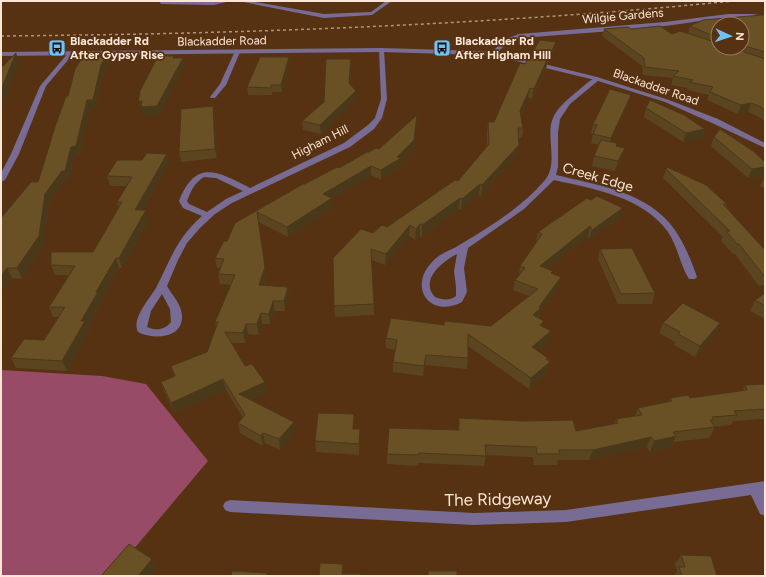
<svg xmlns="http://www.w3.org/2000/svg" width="766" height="577" viewBox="0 0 766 577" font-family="Figtree,sans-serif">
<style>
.green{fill:#984b66}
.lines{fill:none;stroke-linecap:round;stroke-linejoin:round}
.minor{fill:#786b94;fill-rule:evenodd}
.tertiary{fill:#786b94;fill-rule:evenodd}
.rail{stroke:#b1947c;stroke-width:1.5;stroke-dasharray:3 3;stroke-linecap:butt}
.wall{fill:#5a4520;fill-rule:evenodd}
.shaded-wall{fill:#4a381a}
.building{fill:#695025;stroke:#4a381a}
.labels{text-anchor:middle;stroke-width:3.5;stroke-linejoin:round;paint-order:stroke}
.far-street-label{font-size:12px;fill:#fde6d5;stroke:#563212}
.far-poi-label{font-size:12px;font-weight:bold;fill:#fde6d5;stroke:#563212;text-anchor:start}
.street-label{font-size:14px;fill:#fde6d5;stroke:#563212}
.near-street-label{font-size:17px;fill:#fde6d5;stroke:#563212}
</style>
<rect width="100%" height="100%" fill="#563212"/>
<!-- green -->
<path class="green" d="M1 370 102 376 146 384 208 461 111 576H1Z"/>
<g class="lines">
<!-- minor -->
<path class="minor" d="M159 1H230L214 5 161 4Z
M238 1H249L324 14 371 12 386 1H392L372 15 324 18Z
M728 14H753L765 16V20C731 14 699 22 665 26 617 31 568 34 520 38L509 41 492 58 487 57 505 39 519 34 665 22Z
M379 49 384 50 387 99 382 118 374 129 350 147 232 203 215 214 200 228 187 243 178 260 167 286C172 295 182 305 182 316 183 339 153 340 138 332 131 319 150 298 156 288 171 259 176 239 202 216L183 208 179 201C196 159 217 171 250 188L344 143 368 125 375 118 381 99ZM204 177 216 178 243 191 226 199 207 212 189 204 187 201C191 191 194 183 204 177ZM162 294 170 309 171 322C165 330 156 331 147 327L151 311Z
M235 51 240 52 226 85 215 98H211L210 97 220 84Z
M69 52 74 53 46 86 19 154 5 180 1 182V173L11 154 40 86Z
M597 77 600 79 599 80 570 104 560 119 558 133V167L556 175C597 185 649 192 675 230 685 245 691 260 697 277L695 279H689C680 265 678 247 668 232 642 196 593 189 554 180L524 209 468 248 464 268 467 292 462 302C430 319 407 287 433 261 440 253 452 250 461 244 491 226 522 207 545 180 559 163 545 136 553 118 557 108 567 100 575 93 582 88 589 80 597 77ZM457 254 454 271 456 287V296C450 301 442 300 435 297 419 280 443 261 457 254Z
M765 481V493H764L765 496V516L760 514 751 495 566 522 474 525 230 512 225 510 223 506 225 502 230 500 474 513 566 510Z"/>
<!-- tertiary -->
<path class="tertiary" d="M381 48 482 51 504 54 597 77 669 100 718 119 765 143V148L712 123 665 102 595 80 504 58 482 55 381 52 1 56V52Z"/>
<!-- rail -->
<path class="rail" d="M1 36C246 34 489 25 733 1"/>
</g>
<!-- wall -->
<path class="wall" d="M765 15V121L757 116 748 112 738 114 707 100 709 95 687 90 688 88 671 85 673 78 643 75 642 66 602 36 604 29H631L672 34 688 33 690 26ZM718 24H742V48H718Z
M555 50 548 63H547L546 70 532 98H528L521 116 523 128 522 138H519V145L517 155 481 196 479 195 461 210 459 209 422 237 420 236 415 240 409 236 385 265 372 260 374 315 335 317 334 306 373 233 387 227 458 181 487 146V132L488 122H494L525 64 532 57 533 51Z
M106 57 108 65 103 73 95 108 90 109 79 155 74 156 69 180 65 181 49 203 43 246 22 279 12 278 1 293V218L38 182 68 96Z
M289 64 282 92H272V95H248L247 87Z
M351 67 350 84 356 91 357 100 321 134 303 130 302 121 324 102Z
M628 103 611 142 617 146 625 148 622 157 615 171 592 166 594 156 599 145 591 143 593 133H591L593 124Z
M213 106 214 115 217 158 181 162 179 152Z
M646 108 705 129 702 138 683 142 644 117Z
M417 124 414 149 400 163V167L381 180 371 175 332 199 333 208 288 237 258 222 267 277 264 286 288 287 289 297 285 311H275L270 324H262L259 335 248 334 245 343H231L245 366 265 382 267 393 251 400 295 432 280 450 265 443 263 446 240 433 238 423 243 418 226 390 175 413 164 392 161 382 174 376 171 366 207 352 216 328 215 322 231 285 220 284 218 274 220 268H217L215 258 227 241 235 223 305 184 339 168 369 152 379 149Z
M714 137 765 176 748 178 711 146Z
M167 154 169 163 143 210 149 220 122 268H119L101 300 102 302 88 327 89 331 67 371 16 368 11 358 44 340 58 317H53L49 307 69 275H55L51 265 93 252 119 209 117 202 126 186H110L107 176 142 160Z
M666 169 727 204 726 207 765 250V285L759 286 735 254H733L721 241 723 237 663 178Z
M765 176V189L760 186Z
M620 218 589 239 588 236 547 269 552 274 561 277 558 287 540 313 539 318 549 342 538 351 550 362 547 373 529 389 468 346V358L467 369 425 365 423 376 393 372V362L395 350 386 348V338L444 325 491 326 529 296 513 290 515 280 519 276 520 266 536 242 538 232Z
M600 249 655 293 652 304H618L598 259Z
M765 293V319L750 311 755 300Z
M663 323H720L716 333 695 357 674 345 675 342 659 333Z
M765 384V419L733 421 731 425 714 427H715L709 438 674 442 671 447 650 452 647 447 589 460H558L557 465H534L533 457 486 455 484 466 418 463V466L387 464V454L458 430 459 418 576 431 614 424 616 419 635 416 638 408 668 402 670 398H690L742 391 745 385Z
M354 414V429L360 440 359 455 316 452 315 441Z
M681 555 717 576H674L677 571 675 564Z"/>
<!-- shaded-wall -->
<path class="shaded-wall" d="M556 42 555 50 548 63 550 55Z
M16 53 19 61 7 94 1 106V90Z
M106 57 108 65 103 73 95 108 90 109 79 155 74 156 69 180 65 181 49 203 43 246 22 279 17 268 45 194 71 147 87 100 101 65Z
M289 57V64L282 92 281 85Z
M183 58 185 66 159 115 143 116 142 110H140L138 102Z
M351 59V67L350 92 349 83Z
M547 60 546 70 532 98 534 89Z
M530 88 528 98 519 121 520 111Z
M356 91 357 100 321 134 320 125Z
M631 95 628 103 609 147 611 138Z
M751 103 748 112 738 114 741 105Z
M213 106 214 115 217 158 215 149Z
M417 115V124L414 149 400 163V167L381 180V170L397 157Z
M705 129 702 138 683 142 686 133Z
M519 145 517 155 481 196 482 185Z
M625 148 622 157 615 171 618 161Z
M167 154 169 163 138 220 135 210Z
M371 166V175L332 199 333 208 288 237 287 227 323 194Z
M765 167V176L748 178 752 169Z
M480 184 479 195 461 210 462 199Z
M460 198 459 209 422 237V225Z
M623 208 620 218 589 239 592 230Z
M146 210 149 220 122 268 119 258Z
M420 224V236L415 240 416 229Z
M410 225 409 236 385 265 386 254Z
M590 226 588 236 538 276 540 266Z
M116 258 119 268 101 300 102 302 88 327 89 331 67 371 62 361 96 292Z
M265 267 267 277 260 295 259 285Z
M7 268 12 278 1 293V276Z
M561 277 558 287 540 313 538 318 533 315Z
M288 287 289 297 285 311 284 301Z
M273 301 275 311 270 324 269 314Z
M261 313 262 324 259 335 257 324Z
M544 321 541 331 540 325Z
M720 323 716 333 695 357 700 346Z
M246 324 248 334 245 343 243 333Z
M551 331 549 342 530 358 532 347Z
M426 355 425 365 423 376 424 366Z
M548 358 546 366 550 362 547 373 529 389 531 378 546 359Z
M223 379 226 390 175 413 171 403Z
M265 382 267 393 242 404 239 394Z
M354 414V425L353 439V429Z
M294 422 295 432 280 450 279 439Z
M360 429V440L359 455V444Z
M263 433 265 443 263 446 261 436Z
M676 436 671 447 650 452 654 441Z
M651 437 647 447 589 460 593 450Z
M152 559 157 568 151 576H140L139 575Z
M343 564 344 574H342Z"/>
<!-- building -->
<path class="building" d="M762 15H765V52L742 45V24H718V38L690 26 703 20Z
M660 26 672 34 680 31 718 43V48H733L765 59V110L761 107 751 103 741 105 710 92 713 87 689 82 693 80 673 76 679 71 645 67 644 58 604 29 628 27 631 29Z
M540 40 556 42 550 55 533 51Z
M16 53 3 85 1 90V68Z
M158 56H174L173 58H183L157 106 141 107 142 101 138 102 140 91Z
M530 56 547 60 534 89 530 88 520 111 523 128H518L519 145 482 185 480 184 462 199 460 198 422 225 420 224 416 229 410 225 386 254 371 249 374 304 334 306 333 258 361 229 373 233 382 225 387 227 455 180 458 181 489 144 488 122H494L520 63 525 64Z
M83 57H106L101 65 93 100H87L76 146 71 147 65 171H62L45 194 39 236 17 268H7L1 276V218L31 182H38L55 127 66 96H68L75 69Z
M260 57H289L281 85H271V88L247 87Z
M326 59H351L349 83 356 91 320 125 302 121 324 102Z
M610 89 631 95 611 138 593 134 597 125 593 124Z
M650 100 684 115 705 129 686 133 646 108Z
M213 106 215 149 179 152 181 109Z
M417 115 414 140 397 157 401 158 381 170 371 166 323 194 332 198 287 227 257 212 265 267 259 285 288 287 284 301H273L269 314 261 313 257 324H246L243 333 225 332 245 366 252 364 265 382 239 394 294 422 279 439 263 433 261 436 238 423 245 415 223 379 171 403 161 382 175 376 171 366 207 352 218 322H215L235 275 218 274 224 259 215 258 224 241H227L235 223 303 184H305L337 167 339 168 367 152H369L376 148 379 149Z
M720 129 753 151 765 162V167L752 169 714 137Z
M601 140 617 143 616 146 625 148 618 161 594 156Z
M147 153 167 154 135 210H146L119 258H116L96 292H98L81 321H85L62 361 11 358 24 339 44 340 65 307H49L75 266 51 265V252H93L122 202H117L132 177 107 176 117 160H142Z
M667 167 706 185 727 204H723L765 250V275L764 276 739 244H737L726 231H730L666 169Z
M597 196 623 208 592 230 590 226 540 266 553 271 551 273 561 277 539 307 541 308 533 315 544 321 540 325 551 331 532 347 548 358 546 359 550 362 531 378 468 334V358L426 355 424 366 393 362 397 340 386 338 391 318 444 325 445 321 491 326 538 289 515 280 525 268 520 266 542 234 538 232 587 198 591 200Z
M632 248 655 293 621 294 600 249Z
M765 293V306L755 300Z
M683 303 720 323 700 346 678 334 680 332 663 323Z
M765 384V409L734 411 737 415 712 417 714 419 710 420 715 427 673 432 676 436 654 441 651 437 593 450H559L560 454H537L536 447 485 445 486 456 419 453V455L387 454 389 428 459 430V418L523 421 573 420 576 431 618 423 616 419 642 415 638 408 672 401 670 398 688 395 690 398 747 390 745 385Z
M318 413 354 414 353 429H360L359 444 315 441Z
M129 544 152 559 139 575 141 576H101Z
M681 555 711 556 717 576H682L679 567H685Z
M320 563 343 564 342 574H361V576H319Z
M232 571 267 573V576H231Z
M428 571H457V576H428Z"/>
<!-- icons -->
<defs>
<g id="bus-square" transform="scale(0.9)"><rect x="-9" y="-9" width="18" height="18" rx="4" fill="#72c1f5" stroke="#563212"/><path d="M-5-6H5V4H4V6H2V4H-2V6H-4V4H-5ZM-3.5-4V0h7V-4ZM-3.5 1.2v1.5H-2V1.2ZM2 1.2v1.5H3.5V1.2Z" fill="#111"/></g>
</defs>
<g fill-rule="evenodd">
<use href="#bus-square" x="57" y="48"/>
<use href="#bus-square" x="442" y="48"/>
</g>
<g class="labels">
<!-- far-street labels -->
<g class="far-street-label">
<text transform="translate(623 16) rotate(-5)" y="4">Wilgie Gardens</text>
<text transform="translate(222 41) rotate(-1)" y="4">Blackadder Road</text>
<text transform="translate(656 87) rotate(19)" y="4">Blackadder Road</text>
<text transform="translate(320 142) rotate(-27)" y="4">Higham Hill</text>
</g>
<!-- far-poi labels -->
<g class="far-poi-label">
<text x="70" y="45">Blackadder Rd<tspan x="70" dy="14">After Gypsy Rise</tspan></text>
<text x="455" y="45">Blackadder Rd<tspan x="455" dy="14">After Higham Hill</tspan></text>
</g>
<!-- street labels -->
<g class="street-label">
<text transform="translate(598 177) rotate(16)" y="5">Creek Edge</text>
</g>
<!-- near-street labels -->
<g class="near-street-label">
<text transform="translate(498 499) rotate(-1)" y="6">The Ridgeway</text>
</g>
</g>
<!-- border -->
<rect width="766" height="577" fill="none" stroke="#fde6d5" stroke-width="4"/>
<!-- north arrow -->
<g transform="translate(730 36) rotate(93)"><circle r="19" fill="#563212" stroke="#997a60"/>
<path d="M0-3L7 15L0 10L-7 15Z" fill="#72c1f5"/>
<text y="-6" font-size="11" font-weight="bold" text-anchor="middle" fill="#fde6d5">N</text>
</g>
</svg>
